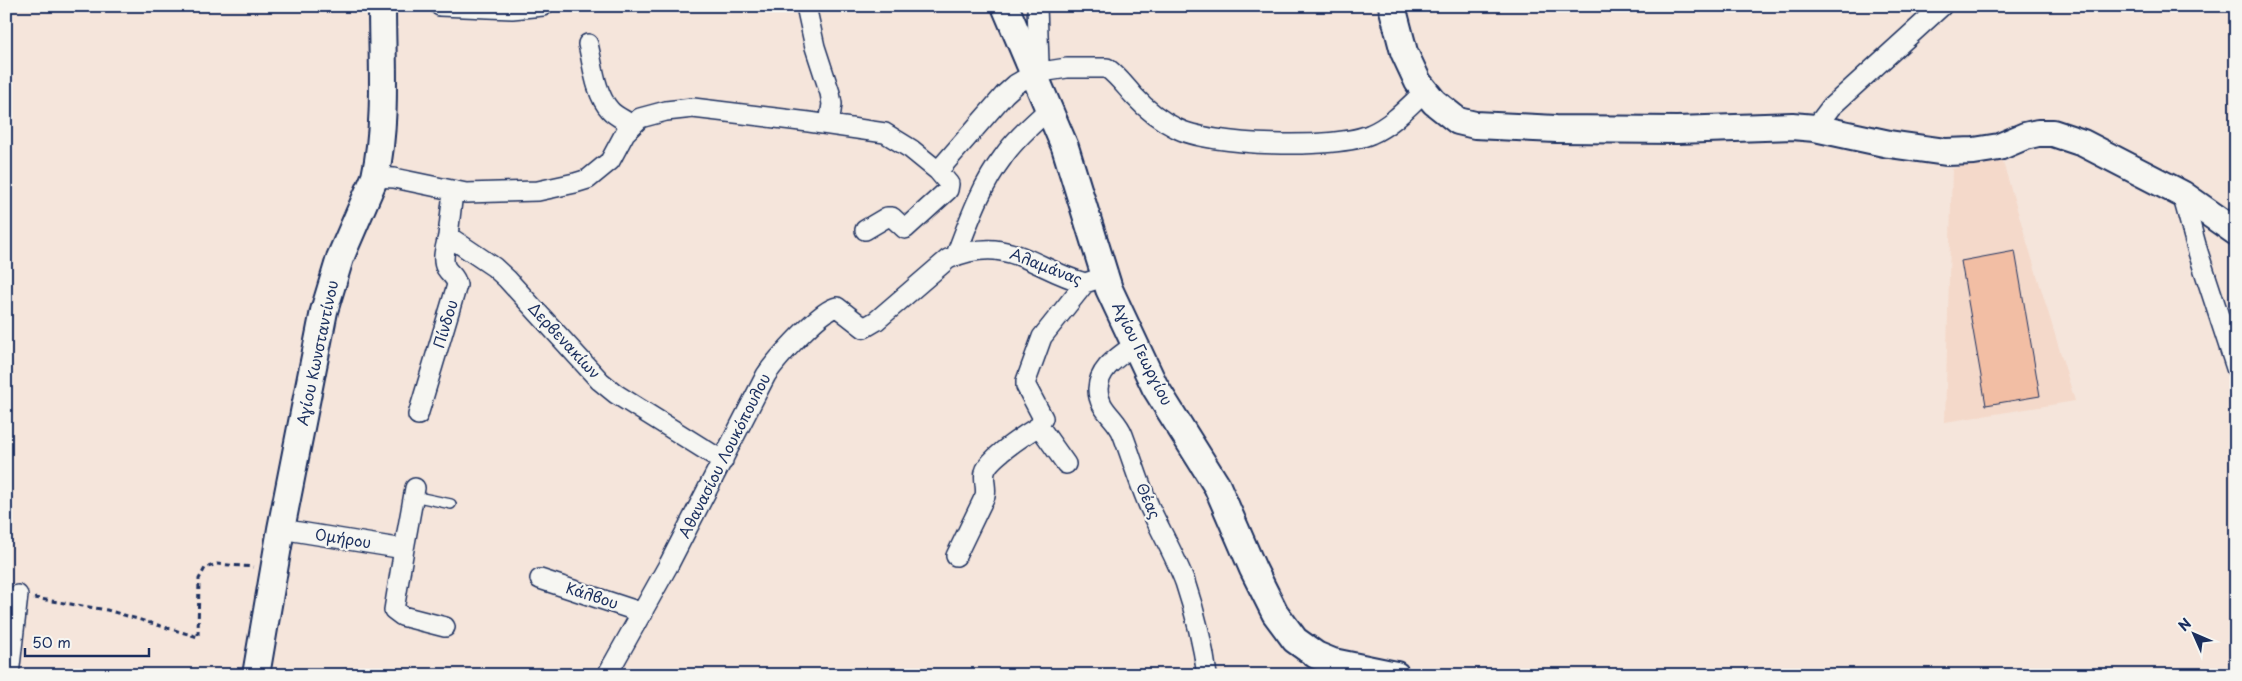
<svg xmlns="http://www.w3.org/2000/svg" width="2242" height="681" viewBox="0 0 2242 681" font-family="'Playpen Sans',sans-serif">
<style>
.built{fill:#f4d9ca}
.building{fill:#f2bea4;stroke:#1b2f5e}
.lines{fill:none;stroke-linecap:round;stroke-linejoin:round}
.lane-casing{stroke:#1b2f5e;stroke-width:12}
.street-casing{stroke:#1b2f5e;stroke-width:22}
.secondary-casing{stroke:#1b2f5e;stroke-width:30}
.path{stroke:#1b2f5e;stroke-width:3;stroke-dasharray:5 4;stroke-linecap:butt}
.lane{stroke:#f6f6f2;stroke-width:9}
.street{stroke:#f6f6f2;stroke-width:19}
.secondary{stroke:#f6f6f2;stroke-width:26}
.labels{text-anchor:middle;stroke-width:4.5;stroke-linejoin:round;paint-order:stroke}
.street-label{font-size:15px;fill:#1b2f5e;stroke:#f6f6f2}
</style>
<rect width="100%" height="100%" fill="#f5e5db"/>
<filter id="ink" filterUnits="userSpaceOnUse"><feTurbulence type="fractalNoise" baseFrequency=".02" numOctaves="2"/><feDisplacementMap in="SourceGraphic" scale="10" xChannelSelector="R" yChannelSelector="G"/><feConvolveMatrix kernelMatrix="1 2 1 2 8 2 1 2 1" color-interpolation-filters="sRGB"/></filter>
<g filter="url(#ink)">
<!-- built -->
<path class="built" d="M2001 156 2075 401 1945 422 1952 169Z
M269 668 348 675H268Z"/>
<!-- building -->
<path class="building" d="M2015 251 2040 396 1986 405 1961 261Z"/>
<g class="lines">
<!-- lane casing -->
<g class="lane-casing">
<path id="lane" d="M413 496 451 504"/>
</g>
<!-- street casing -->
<g class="street-casing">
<path id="street" d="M440 6 512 9 543 6
M806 6 815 47 830 93 832 104 829 125
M588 44C593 64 595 94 610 110 615 116 625 120 632 125
M1035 73 1039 63 1037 6
M1815 128 1831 107 1942 6
M375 177 394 178 466 193 538 191 575 183 588 179 610 161 625 133 640 118 666 111 693 108 809 122 885 133 911 149 938 171
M453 192 448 236 494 267 507 279 600 381 616 394 723 461
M2182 194 2198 252 2236 368
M865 230 887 217H892L905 229 948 190 949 184 938 171 1005 94 1016 84 1035 73 1067 68H1107C1118 76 1125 86 1134 96 1146 109 1160 120 1176 128 1209 146 1337 150 1371 134 1392 125 1408 107 1424 92
M956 255C969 221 981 186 1003 157 1015 139 1033 124 1049 109
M1135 344C1119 357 1099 367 1098 389 1098 410 1117 418 1123 435 1132 459 1139 483 1149 506 1161 532 1175 556 1185 582 1195 612 1203 644 1207 675
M418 415 457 285C455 275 451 276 446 268 441 259 446 246 448 236
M1066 464 1039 426 1043 418 1026 386V381L1042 337 1085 283
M281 529 404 549 394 610 402 616 445 627
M404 549 415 488
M956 556 985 496C987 488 983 480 985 472 988 458 1026 434 1039 426
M540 579 643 613
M9 675 18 595
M607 675 669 564 766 375C776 360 821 309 837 307L864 328 876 321 948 259C1009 233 1033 269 1085 283L1104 277"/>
</g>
<!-- secondary casing -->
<g class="secondary-casing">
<path id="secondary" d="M1005 6 1065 147 1109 289 1155 387 1217 486 1253 569 1275 613 1295 640 1316 655 1333 662 1396 675
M1392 6 1404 52 1418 82 1434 102 1458 121 1475 125 1556 129 1677 130 1792 126 1815 128 1889 144 1946 152 1974 151 1999 147 2025 136 2038 133H2053L2083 143 2182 194 2236 232
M256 675 281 529 324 311 340 258 375 177C387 122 382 62 382 6"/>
</g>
<!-- path -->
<path class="path" d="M34 598 107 610 198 637 199 579 205 568 217 564 254 567"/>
<!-- lane -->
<use href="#lane" class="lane"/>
<!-- street -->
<use href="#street" class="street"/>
<!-- secondary -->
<use href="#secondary" class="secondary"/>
</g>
</g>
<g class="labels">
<!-- street labels -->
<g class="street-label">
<text transform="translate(1046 267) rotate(21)" y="5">Αλαμάνας</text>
<text transform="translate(446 324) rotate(-73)" y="5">Πίνδου</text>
<text transform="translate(564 341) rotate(47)" y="5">Δερβενακίων</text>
<text transform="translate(318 353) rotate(-78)" y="5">Αγίου Κωνσταντίνου</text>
<text transform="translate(1142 354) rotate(63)" y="5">Αγίου Γεωργίου</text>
<text transform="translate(725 456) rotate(-63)" y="5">Αθανασίου Λουκόπουλου</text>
<text transform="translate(1148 501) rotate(66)" y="5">Θέας</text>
<text transform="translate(343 539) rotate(9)" y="5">Ομήρου</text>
<text transform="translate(592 596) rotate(18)" y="5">Κάλβου</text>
</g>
</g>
<!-- margin -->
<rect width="2242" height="681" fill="none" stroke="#f6f6f2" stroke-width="25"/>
<rect x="12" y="12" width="2217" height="656" fill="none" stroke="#1b2f5e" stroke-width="2" filter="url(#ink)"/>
<!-- north arrow -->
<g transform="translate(2194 634) rotate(315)" stroke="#f6f6f2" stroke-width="4" paint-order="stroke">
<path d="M0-4L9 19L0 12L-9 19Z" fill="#1b2f5e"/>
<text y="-8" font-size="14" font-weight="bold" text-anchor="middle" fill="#1b2f5e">N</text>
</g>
<!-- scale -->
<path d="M25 648v8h124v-8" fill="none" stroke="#1b2f5e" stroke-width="2.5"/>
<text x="32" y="648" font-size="15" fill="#1b2f5e" stroke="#f6f6f2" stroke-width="4" paint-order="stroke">50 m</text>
</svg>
